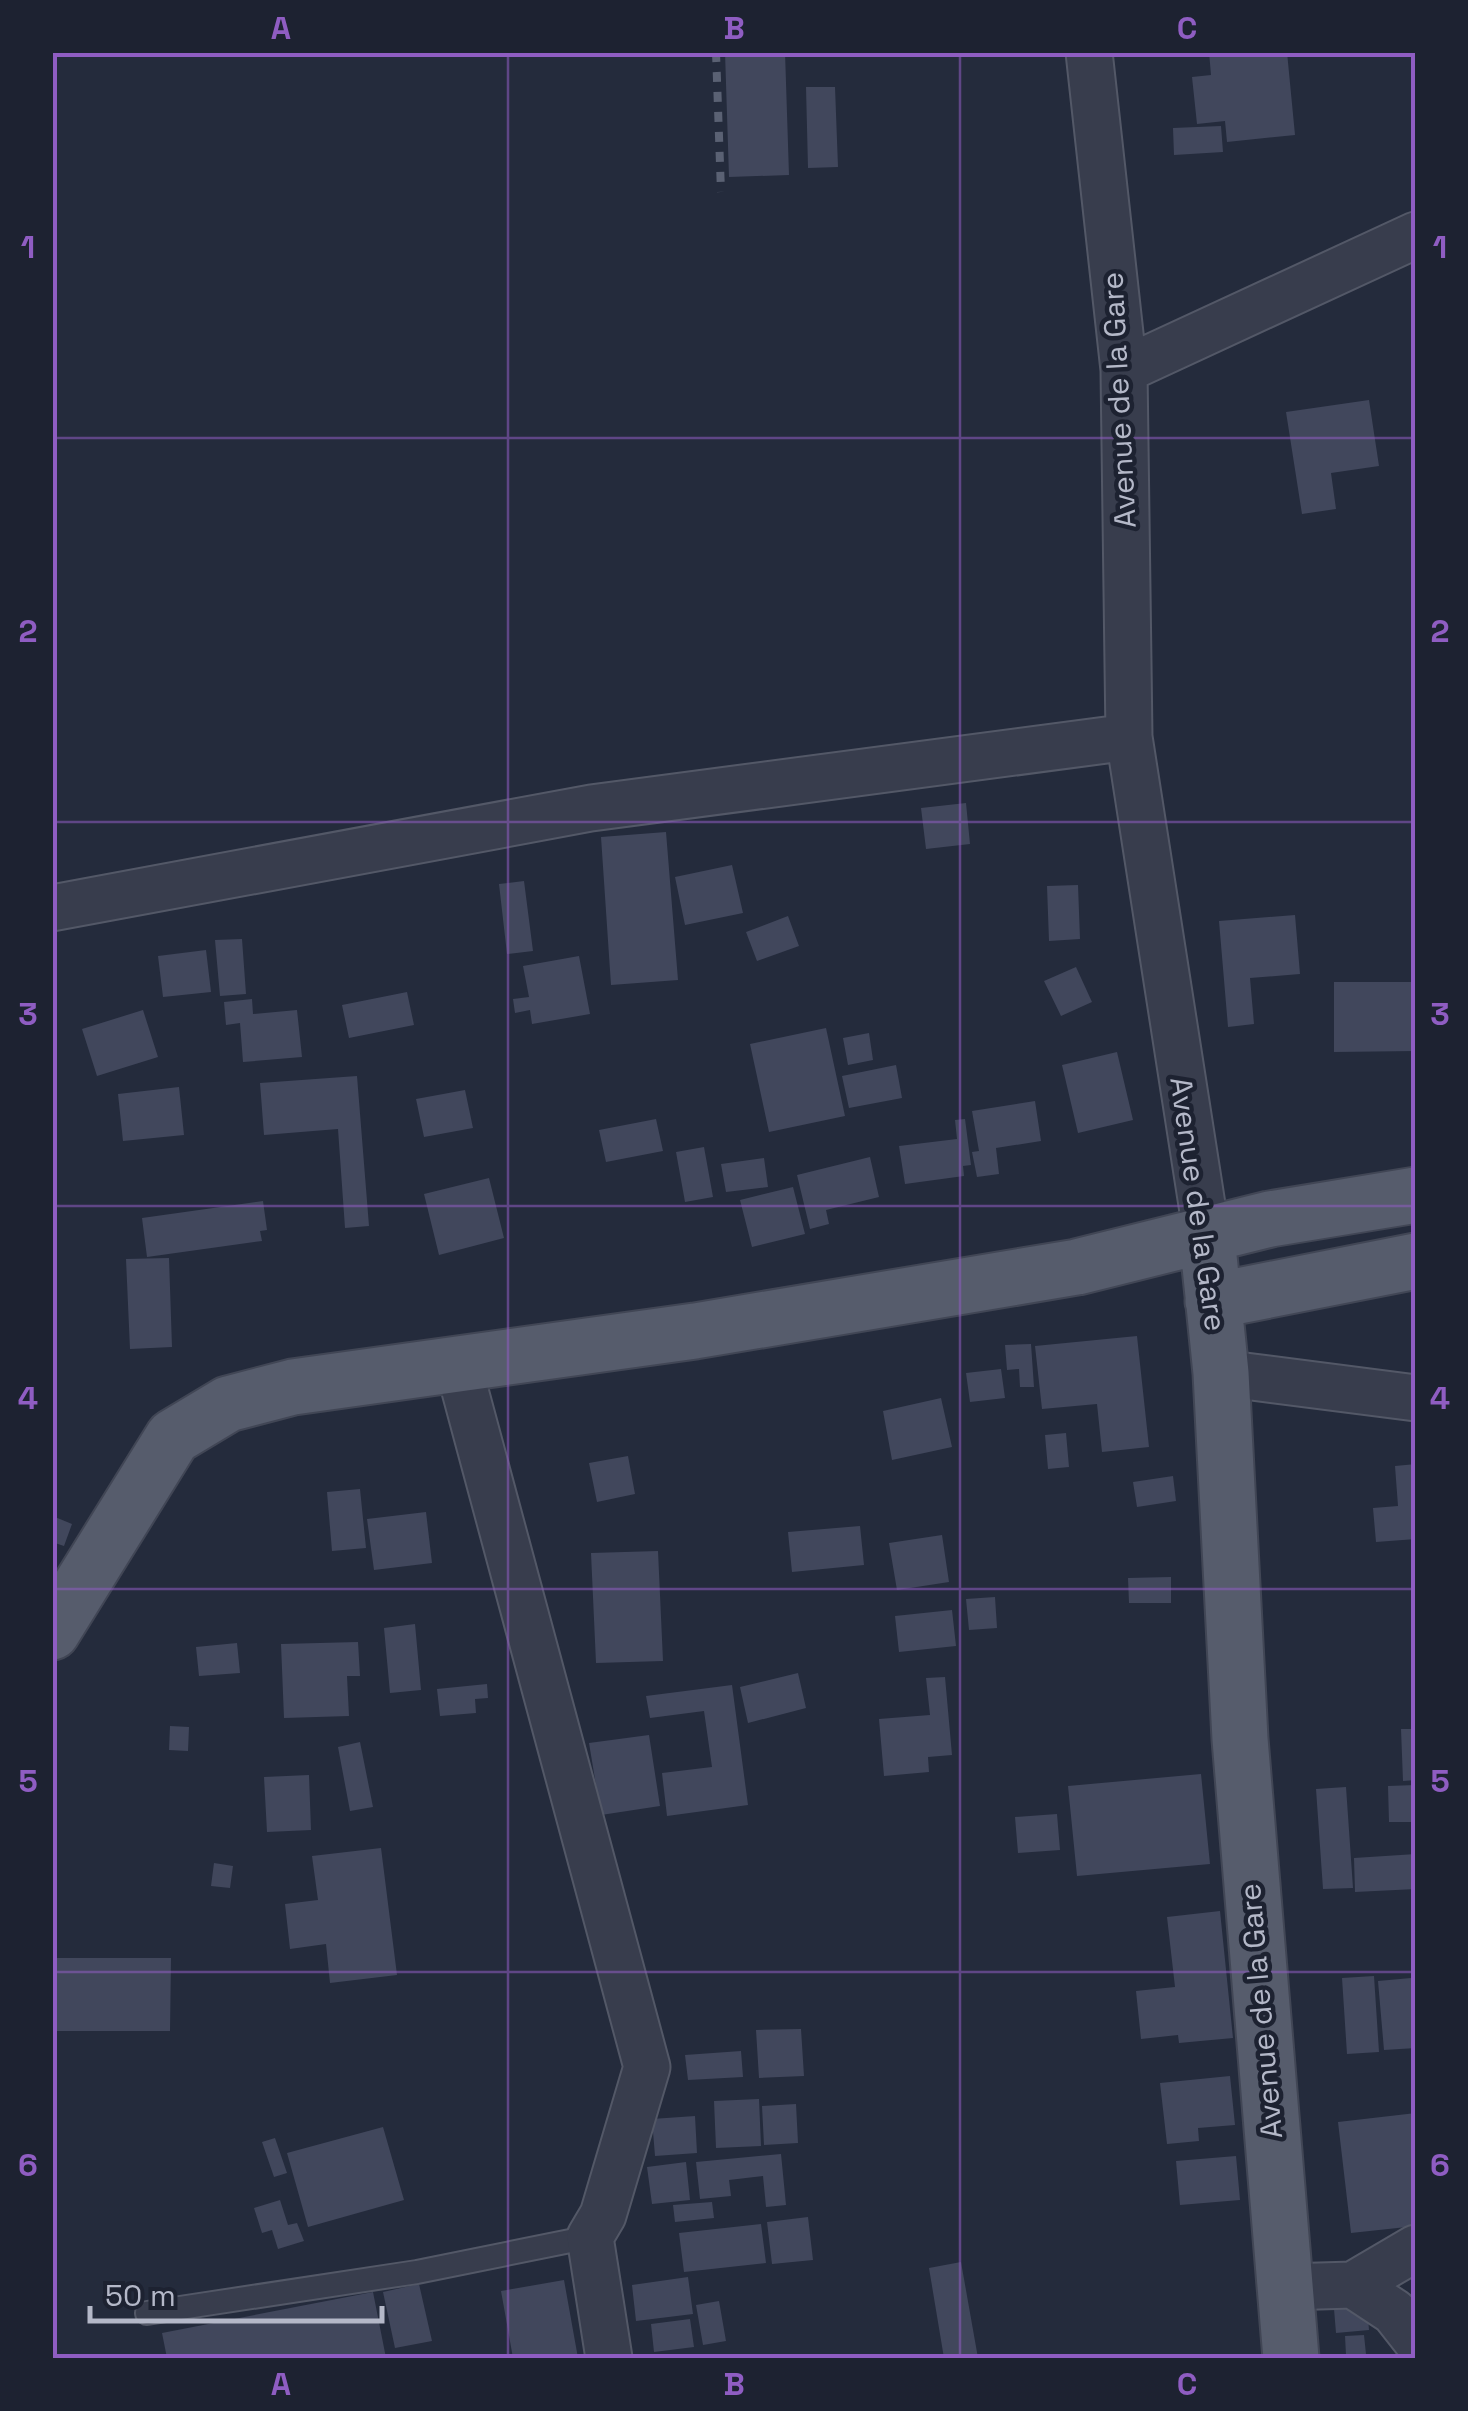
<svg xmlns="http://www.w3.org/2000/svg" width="1468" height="2411" viewBox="0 0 1468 2411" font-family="'Space Grotesk',sans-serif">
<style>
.building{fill:#41475c}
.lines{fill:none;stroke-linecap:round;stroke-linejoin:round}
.lane-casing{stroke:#535867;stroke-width:26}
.street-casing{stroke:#535867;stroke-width:49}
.primary-casing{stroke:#414655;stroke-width:59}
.lane{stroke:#383d4d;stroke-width:22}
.street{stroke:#383d4d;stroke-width:45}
.primary{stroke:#565c6c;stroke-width:55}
.rail{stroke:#5a6173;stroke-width:8;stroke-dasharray:10 10;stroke-linecap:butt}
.grid{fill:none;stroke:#8f5dc2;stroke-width:2.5;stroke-opacity:0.55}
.labels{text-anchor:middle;stroke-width:9;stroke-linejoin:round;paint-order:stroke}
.street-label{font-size:30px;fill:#b4b8c8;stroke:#1d2231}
.neatline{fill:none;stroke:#8f5dc2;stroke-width:4}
.grid-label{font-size:32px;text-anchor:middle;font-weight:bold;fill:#8f5dc2}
</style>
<rect width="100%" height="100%" fill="#242b3c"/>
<!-- building -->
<path class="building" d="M725 52H785L789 175 729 177Z
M1209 52H1287L1295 135 1227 142 1225 121 1197 124 1192 77 1211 75Z
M806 87H835L838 167 808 168Z
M1221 126 1223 152 1174 155 1173 128Z
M1369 400 1379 466 1331 473 1336 509 1302 514 1286 412Z
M966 803 970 844 926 849 921 808Z
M666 832 678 980 611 985 601 837Z
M732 865 743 913 685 925 675 877Z
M524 881 533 951 507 954 499 884Z
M1078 885 1080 939 1049 941 1047 886Z
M1295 915 1300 974 1250 978 1254 1024 1228 1027 1219 921Z
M788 916 799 946 757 961 746 932Z
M242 939 246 994 220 996 215 940Z
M206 950 211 992 163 997 158 956Z
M579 956 590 1014 532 1024 530 1010 515 1013 513 999 529 997 523 966Z
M1076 967 1092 1002 1061 1016 1044 981Z
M1334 982H1416V1051L1334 1052Z
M407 992 414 1025 349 1038 342 1005Z
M252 999 253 1014 297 1010 302 1057 243 1062 240 1023 226 1025 224 1002Z
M143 1010 158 1057 97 1076 82 1029Z
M826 1028 845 1116 769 1132 750 1044Z
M869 1033 873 1060 848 1065 843 1038Z
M1117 1052 1133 1120 1078 1133 1062 1065Z
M896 1065 902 1098 849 1108 842 1076Z
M357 1076 369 1226 345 1228 338 1129 264 1135 260 1083Z
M179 1087 184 1135 123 1141 118 1094Z
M465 1090 473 1128 424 1137 416 1099Z
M1035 1101 1041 1141 996 1148 999 1174 977 1177 972 1152 979 1151 972 1111Z
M656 1119 663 1151 606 1162 599 1130Z
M965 1119 971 1165 963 1166 964 1176 905 1184 899 1146 957 1139 955 1120Z
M704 1147 713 1197 685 1202 676 1152Z
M870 1157 879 1197 826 1210 829 1224 810 1229 797 1175Z
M764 1158 768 1187 726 1192 721 1164Z
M489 1178 504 1238 439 1255 424 1194Z
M793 1187 805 1234 752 1247 740 1200Z
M263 1201 267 1230 260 1231 262 1241 147 1257 142 1218Z
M169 1258 172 1347 130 1349 126 1259Z
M1137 1336 1149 1447 1102 1452 1097 1404 1042 1409 1035 1346Z
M1031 1344 1034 1387H1020L1019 1369 1007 1370 1005 1345Z
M1001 1369 1005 1398 970 1402 966 1373Z
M941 1398 952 1447 892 1460 883 1411Z
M1066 1433 1069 1467 1048 1469 1045 1435Z
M628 1456 635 1494 597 1502 589 1463Z
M1416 1464V1539L1376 1542 1373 1508 1398 1506 1395 1466Z
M1173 1476 1176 1501 1137 1507 1133 1482Z
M360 1489 366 1548 332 1551 327 1492Z
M426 1512 432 1563 374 1570 367 1519Z
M55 1517 72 1524 64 1546 52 1542Z
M860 1526 864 1565 792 1572 788 1532Z
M942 1535 949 1582 897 1590 889 1543Z
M658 1551 663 1661 596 1663 591 1553Z
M1171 1577V1603H1129L1128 1578Z
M995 1597 997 1628 969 1630 966 1599Z
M952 1610 956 1646 899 1652 895 1616Z
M415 1624 421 1690 390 1693 384 1628Z
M358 1642 360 1676H347L349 1716 284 1718 281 1644Z
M237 1643 240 1673 199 1676 196 1647Z
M798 1673 806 1708 748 1723 740 1687Z
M945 1677 952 1755 928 1757 929 1772 884 1776 879 1719 930 1715 926 1678Z
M487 1684 488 1698 475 1699 476 1713 440 1716 437 1689Z
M732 1685 748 1805 667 1816 662 1773 712 1767 704 1711 650 1718 646 1696Z
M170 1726 189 1727 188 1751 169 1750Z
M1401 1729H1416V1780L1403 1781Z
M649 1735 660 1806 601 1815 589 1743Z
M360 1742 373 1807 350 1811 338 1747Z
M1201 1774 1210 1864 1077 1876 1068 1786Z
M309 1775 311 1830 267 1832 264 1777Z
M1416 1785V1822H1389L1388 1786Z
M1346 1787 1353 1888 1323 1889 1316 1789Z
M1057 1814 1060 1850 1018 1853 1015 1817Z
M381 1848 397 1975 330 1983 326 1944 290 1949 285 1904 318 1900 312 1856Z
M1416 1854V1889L1355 1892 1354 1858Z
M214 1863 233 1866 230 1888 211 1886Z
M1220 1911 1233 2038 1179 2043 1178 2035 1141 2039 1136 1991 1175 1987 1167 1917Z
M52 1958H171L170 2031H52Z
M1374 1976 1379 2052 1347 2054 1342 1978Z
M1411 1978 1416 2048 1384 2050 1378 1981Z
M801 2029 804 2076 759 2078 756 2030Z
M741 2051 743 2077 688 2080 685 2055Z
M1230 2076 1235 2125 1198 2128 1199 2141 1167 2144 1160 2083Z
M759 2099 761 2146 716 2148 714 2101Z
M796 2104 798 2143 764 2145 762 2106Z
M1416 2113V2226L1351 2233 1338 2122Z
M695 2116 697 2153 655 2156 652 2119Z
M383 2127 404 2200 308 2227 287 2153Z
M275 2138 287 2173 274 2177 262 2142Z
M781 2154 786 2205 766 2207 763 2176 729 2180 731 2196 700 2199 696 2162Z
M1236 2156 1240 2200 1180 2205 1176 2161Z
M686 2162 690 2200 652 2204 647 2167Z
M280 2200 288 2225 297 2223 304 2241 278 2249 272 2230 262 2233 254 2208Z
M712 2202 714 2218 675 2222 673 2205Z
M808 2217 813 2260 772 2264 767 2222Z
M761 2224 766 2263 684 2272 679 2233Z
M961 2262 978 2358H944L929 2268Z
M688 2277 693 2314 636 2321 632 2285Z
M564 2280 578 2358H513L501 2291Z
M419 2284 432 2341 395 2348 383 2292Z
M373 2292 386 2358H167L162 2333Z
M719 2301 726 2341 703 2345 696 2305Z
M1367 2307 1369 2330 1336 2333 1334 2309Z
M690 2319 694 2347 654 2352 651 2324Z
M1364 2335 1366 2354 1346 2355 1345 2336Z"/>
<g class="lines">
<!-- lane casing -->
<g class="lane-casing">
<path id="lane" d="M147 2313 417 2272 590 2237"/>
</g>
<!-- street casing -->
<g class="street-casing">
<path id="street" d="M1089 52 1124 370 1129 737 1207 1237
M1124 370 1416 235
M52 908 591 808 1129 737
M457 1361 647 2067 603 2215 590 2237 609 2358
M1221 1373 1416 1398
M1353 2285 1394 2312 1416 2340
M1285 2287 1353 2285 1416 2248"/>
</g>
<!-- primary casing -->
<g class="primary-casing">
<path id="primary" d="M1207 1237 1221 1373 1240 1739 1291 2358
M1213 1301 1416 1261
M52 1632 173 1437 228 1404 293 1387 695 1331 1077 1267 1270 1219 1416 1195"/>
</g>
<!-- lane -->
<use href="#lane" class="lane"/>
<!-- street -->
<use href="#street" class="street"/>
<!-- primary -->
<use href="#primary" class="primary"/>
<!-- rail -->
<path class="rail" d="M716 52 721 192"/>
</g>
<!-- grid -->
<path class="grid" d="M508 52V2358M960 52V2358M52 438H1416M52 822H1416M52 1206H1416M52 1589H1416M52 1972H1416"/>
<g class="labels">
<!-- street labels -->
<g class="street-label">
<text transform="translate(1119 400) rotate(-93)" y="10">Avenue de la Gare</text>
<text transform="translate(1198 1204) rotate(82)" y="10">Avenue de la Gare</text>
<text transform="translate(1261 2011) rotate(-95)" y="10">Avenue de la Gare</text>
</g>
</g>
<!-- border -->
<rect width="1468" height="2411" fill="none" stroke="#1d2231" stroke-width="110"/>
<!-- scale -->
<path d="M90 2306v15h292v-15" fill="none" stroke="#b4b8c8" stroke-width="5"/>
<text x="105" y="2306" font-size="30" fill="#b4b8c8" stroke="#1d2231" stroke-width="8" paint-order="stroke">50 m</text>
<rect x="55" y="55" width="1358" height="2301" class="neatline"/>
<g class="grid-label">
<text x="281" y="39">A</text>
<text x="734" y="39">B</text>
<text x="1187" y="39">C</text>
<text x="28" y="258">1</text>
<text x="1440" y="258">1</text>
<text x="28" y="642">2</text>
<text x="1440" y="642">2</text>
<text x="28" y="1025">3</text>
<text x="1440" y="1025">3</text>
<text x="28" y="1409">4</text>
<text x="1440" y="1409">4</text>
<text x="28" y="1792">5</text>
<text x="1440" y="1792">5</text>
<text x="28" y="2176">6</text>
<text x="1440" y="2176">6</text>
<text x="281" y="2395">A</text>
<text x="734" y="2395">B</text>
<text x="1187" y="2395">C</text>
</g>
</svg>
